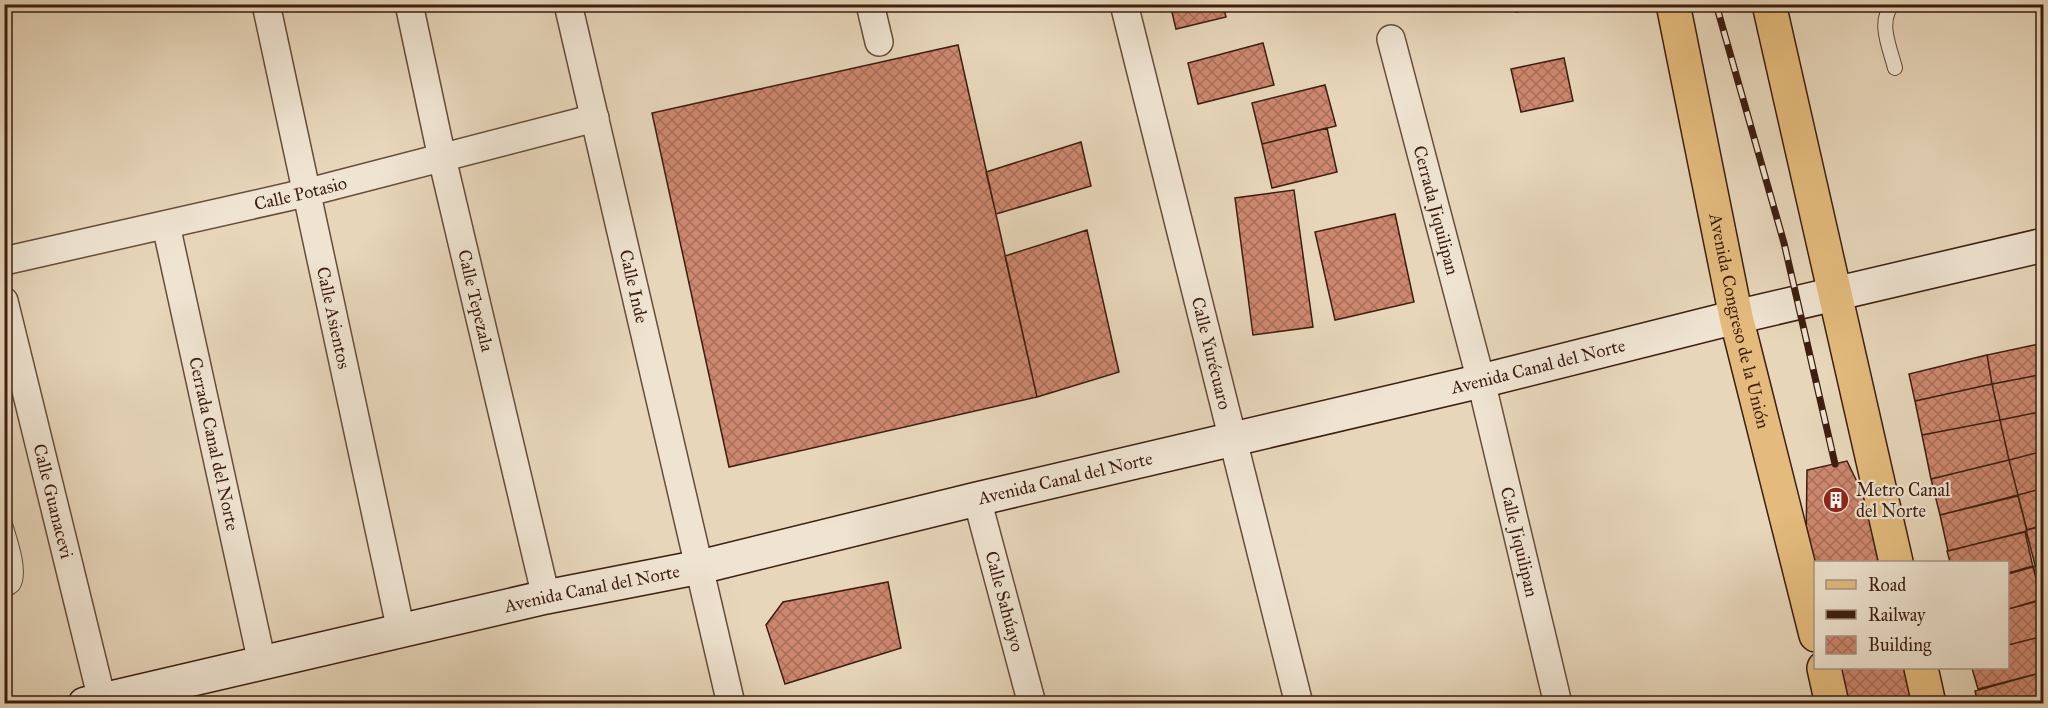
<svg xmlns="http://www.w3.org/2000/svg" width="2048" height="708" viewBox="0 0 2048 708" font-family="'IM FELL Great Primer',serif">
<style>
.building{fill:url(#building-cross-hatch);stroke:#3d1e0f;stroke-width:1.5}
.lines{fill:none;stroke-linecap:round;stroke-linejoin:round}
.lane-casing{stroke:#684c3a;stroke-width:16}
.street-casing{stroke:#684c3a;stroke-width:30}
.secondary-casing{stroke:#3d1e0f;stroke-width:36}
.primary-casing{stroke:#3d1e0f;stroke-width:36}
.lane{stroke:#efe4d2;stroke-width:14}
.street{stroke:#efe4d2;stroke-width:27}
.secondary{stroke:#efe4d2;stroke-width:33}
.primary{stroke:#e4bb7d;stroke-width:33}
.rail-casing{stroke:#3d1e0f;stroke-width:7}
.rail{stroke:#efe4d2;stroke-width:4.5;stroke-dasharray:14;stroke-linecap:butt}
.labels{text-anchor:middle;stroke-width:4.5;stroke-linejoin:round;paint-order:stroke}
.street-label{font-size:18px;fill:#3d1e0f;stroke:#efe4d2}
.poi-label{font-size:18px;fill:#3d1e0f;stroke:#efe4d2;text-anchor:start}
</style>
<defs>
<pattern id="building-cross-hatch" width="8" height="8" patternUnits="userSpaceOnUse" patternTransform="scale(1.5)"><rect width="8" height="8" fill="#cd876e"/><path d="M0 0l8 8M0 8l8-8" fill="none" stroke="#a86e59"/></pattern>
</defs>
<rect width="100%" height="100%" fill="#e7d6ba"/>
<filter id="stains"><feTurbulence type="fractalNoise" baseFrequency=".00333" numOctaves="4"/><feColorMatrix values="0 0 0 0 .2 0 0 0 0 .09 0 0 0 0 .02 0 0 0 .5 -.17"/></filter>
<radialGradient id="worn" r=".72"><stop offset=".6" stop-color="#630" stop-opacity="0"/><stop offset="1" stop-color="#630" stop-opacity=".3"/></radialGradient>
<!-- building -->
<path class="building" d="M1170 4H1223L1226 17 1176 29Z
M1515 4H1554L1516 12Z
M1263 43 1274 85 1198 104 1188 63Z
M958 45 1037 397 729 467 652 113Z
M1564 58 1573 101 1521 112 1511 69Z
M1325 85 1336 126 1262 144 1252 103Z
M1327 128 1337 172 1272 188 1262 144Z
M1081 142 1091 186 996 214 986 172Z
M1294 190 1313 327 1253 335 1235 198Z
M1395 214 1414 302 1335 320 1315 232Z
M1087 230 1119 372 1037 397 1005 256Z
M2044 343V374L1992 384 1987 355Z
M1987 355 1992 384 1915 401 1909 374Z
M2044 374V411L2000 420 1992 384Z
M1992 384 2000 420 1922 435 1915 401Z
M2044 411V451L2009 460 2000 420Z
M2000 420 2009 460 1931 479 1922 435Z
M2044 451V488L2018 495 2009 460Z
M2009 460 2018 495 1940 515 1931 479Z
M1847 461 1880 530 1888 562H1816V591L1806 547 1807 470Z
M2044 488V526L2027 530 2018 495Z
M2018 496 2027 531 1948 551 1940 515Z
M2044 525V563L2035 565 2026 530Z
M2025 532 2033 567 2008 574V562H1950L1947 551Z
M2044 564V600H2042L2033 567Z
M2033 566 2042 600 2008 609V573Z
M888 582 901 648 785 684 766 625 783 602Z
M2039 600 2044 616V636L2008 645V609Z
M2044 636V672L1978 689 1972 668H2008V645Z
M1833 668H1911L1920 704H1841Z
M2044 672V704H1978L1975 691Z"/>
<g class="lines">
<!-- lane casing -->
<g class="lane-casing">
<path id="lane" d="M1893 4C1877 21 1890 48 1895 68
M4 521C8 535 22 572 13 585 11 587 7 589 4 591"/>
</g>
<!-- street casing -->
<g class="street-casing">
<g id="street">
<path id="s1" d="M266 4 401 631"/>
<path id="s2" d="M409 4 442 158 546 597"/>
<path id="s3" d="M568 4 731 704"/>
<path d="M870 4 879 42"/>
<path id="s4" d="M1124 4 1299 704"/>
<path id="s5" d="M1391 39 1481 381 1558 704"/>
<path id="s6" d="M166 225 262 663"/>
<path id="s7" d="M4 261 305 193 595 118"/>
<path id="s8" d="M4 301 103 704"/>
<path id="s9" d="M977 499 1032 704"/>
</g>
</g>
<!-- secondary casing -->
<g class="secondary-casing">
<g id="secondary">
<path id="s10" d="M85 704 546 597 700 567 977 499 1481 381 1736 317 2044 245"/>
</g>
</g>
<!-- primary casing -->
<g class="primary-casing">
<g id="primary">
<path id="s11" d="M1673 4 1736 317 1816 635"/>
<path d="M1769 4 1896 562"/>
<path d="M1824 668 1832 704"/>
<path d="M1921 668 1929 704"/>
</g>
</g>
<!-- lane -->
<use href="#lane" class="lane"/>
<!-- street -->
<use href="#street" class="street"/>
<!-- secondary -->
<use href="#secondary" class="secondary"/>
<!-- primary -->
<use href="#primary" class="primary"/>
<!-- rail casing -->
<g class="rail-casing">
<path id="rail" d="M1716 4 1784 243 1835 464"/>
</g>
<!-- rail -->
<use href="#rail" class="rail"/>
</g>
<!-- icons -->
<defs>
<g id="building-disc" transform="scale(1.35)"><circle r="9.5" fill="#8f2418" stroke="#efe4d2"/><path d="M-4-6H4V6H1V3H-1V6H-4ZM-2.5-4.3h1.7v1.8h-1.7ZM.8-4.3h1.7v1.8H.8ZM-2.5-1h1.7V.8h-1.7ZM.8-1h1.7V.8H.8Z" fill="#fff"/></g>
</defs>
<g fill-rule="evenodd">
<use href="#building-disc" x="1836" y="500"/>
</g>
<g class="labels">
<!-- street labels -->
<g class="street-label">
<text dy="6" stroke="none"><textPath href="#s7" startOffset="304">Calle Potasio</textPath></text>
<text dy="6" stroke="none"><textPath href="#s5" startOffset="177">Cerrada Jiquilipan</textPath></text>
<text dy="6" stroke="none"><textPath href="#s3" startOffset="290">Calle Inde</textPath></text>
<text dy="6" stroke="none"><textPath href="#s2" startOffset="304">Calle Tepezala</textPath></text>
<text dy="6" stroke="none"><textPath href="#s1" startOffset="321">Calle Asientos</textPath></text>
<text dy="6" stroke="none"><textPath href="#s11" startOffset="324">Avenida Congreso de la Unión</textPath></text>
<text dy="6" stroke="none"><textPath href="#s4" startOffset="360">Calle Yurécuaro</textPath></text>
<text dy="6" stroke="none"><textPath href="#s10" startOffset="1492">Avenida Canal del Norte</textPath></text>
<text dy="6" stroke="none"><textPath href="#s6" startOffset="224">Cerrada Canal del Norte</textPath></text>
<text dy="6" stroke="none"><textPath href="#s10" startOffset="1006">Avenida Canal del Norte</textPath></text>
<text dy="6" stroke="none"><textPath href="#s8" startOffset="206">Calle Guanacevi</textPath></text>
<text dy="6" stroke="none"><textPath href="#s5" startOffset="519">Calle Jiquilipan</textPath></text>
<text dy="6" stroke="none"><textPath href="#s10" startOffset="520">Avenida Canal del Norte</textPath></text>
<text dy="6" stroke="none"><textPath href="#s9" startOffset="106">Calle Sahúayo</textPath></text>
</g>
<!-- poi labels -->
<g class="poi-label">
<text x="1856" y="496">Metro Canal<tspan x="1856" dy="21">del Norte</tspan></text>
</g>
</g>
<!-- margin -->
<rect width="2048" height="708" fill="none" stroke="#e7d6ba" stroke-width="24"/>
<rect x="6" y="6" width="2036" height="696" fill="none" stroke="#3d1e0f" stroke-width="3"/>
<rect x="12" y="12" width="2024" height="684" fill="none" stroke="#3d1e0f" stroke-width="1.5"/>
<!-- legend -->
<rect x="1814" y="561" width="195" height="108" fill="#efe4d2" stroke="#a89584" stroke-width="1.5"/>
<rect x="1826" y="580" width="30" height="9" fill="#e4bb7d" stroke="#a89584" stroke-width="1.5"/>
<text x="1868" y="591" font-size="18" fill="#3d1e0f">Road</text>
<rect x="1826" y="610" width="30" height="9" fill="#3d1e0f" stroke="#a89584" stroke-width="1.5"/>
<text x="1868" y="621" font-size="18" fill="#3d1e0f">Railway</text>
<rect x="1826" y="636" width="30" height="18" fill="url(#building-cross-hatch)" stroke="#a89584" stroke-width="1.5"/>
<text x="1868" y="651" font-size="18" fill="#3d1e0f">Building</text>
<rect width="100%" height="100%" filter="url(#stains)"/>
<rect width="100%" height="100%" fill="url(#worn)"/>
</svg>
